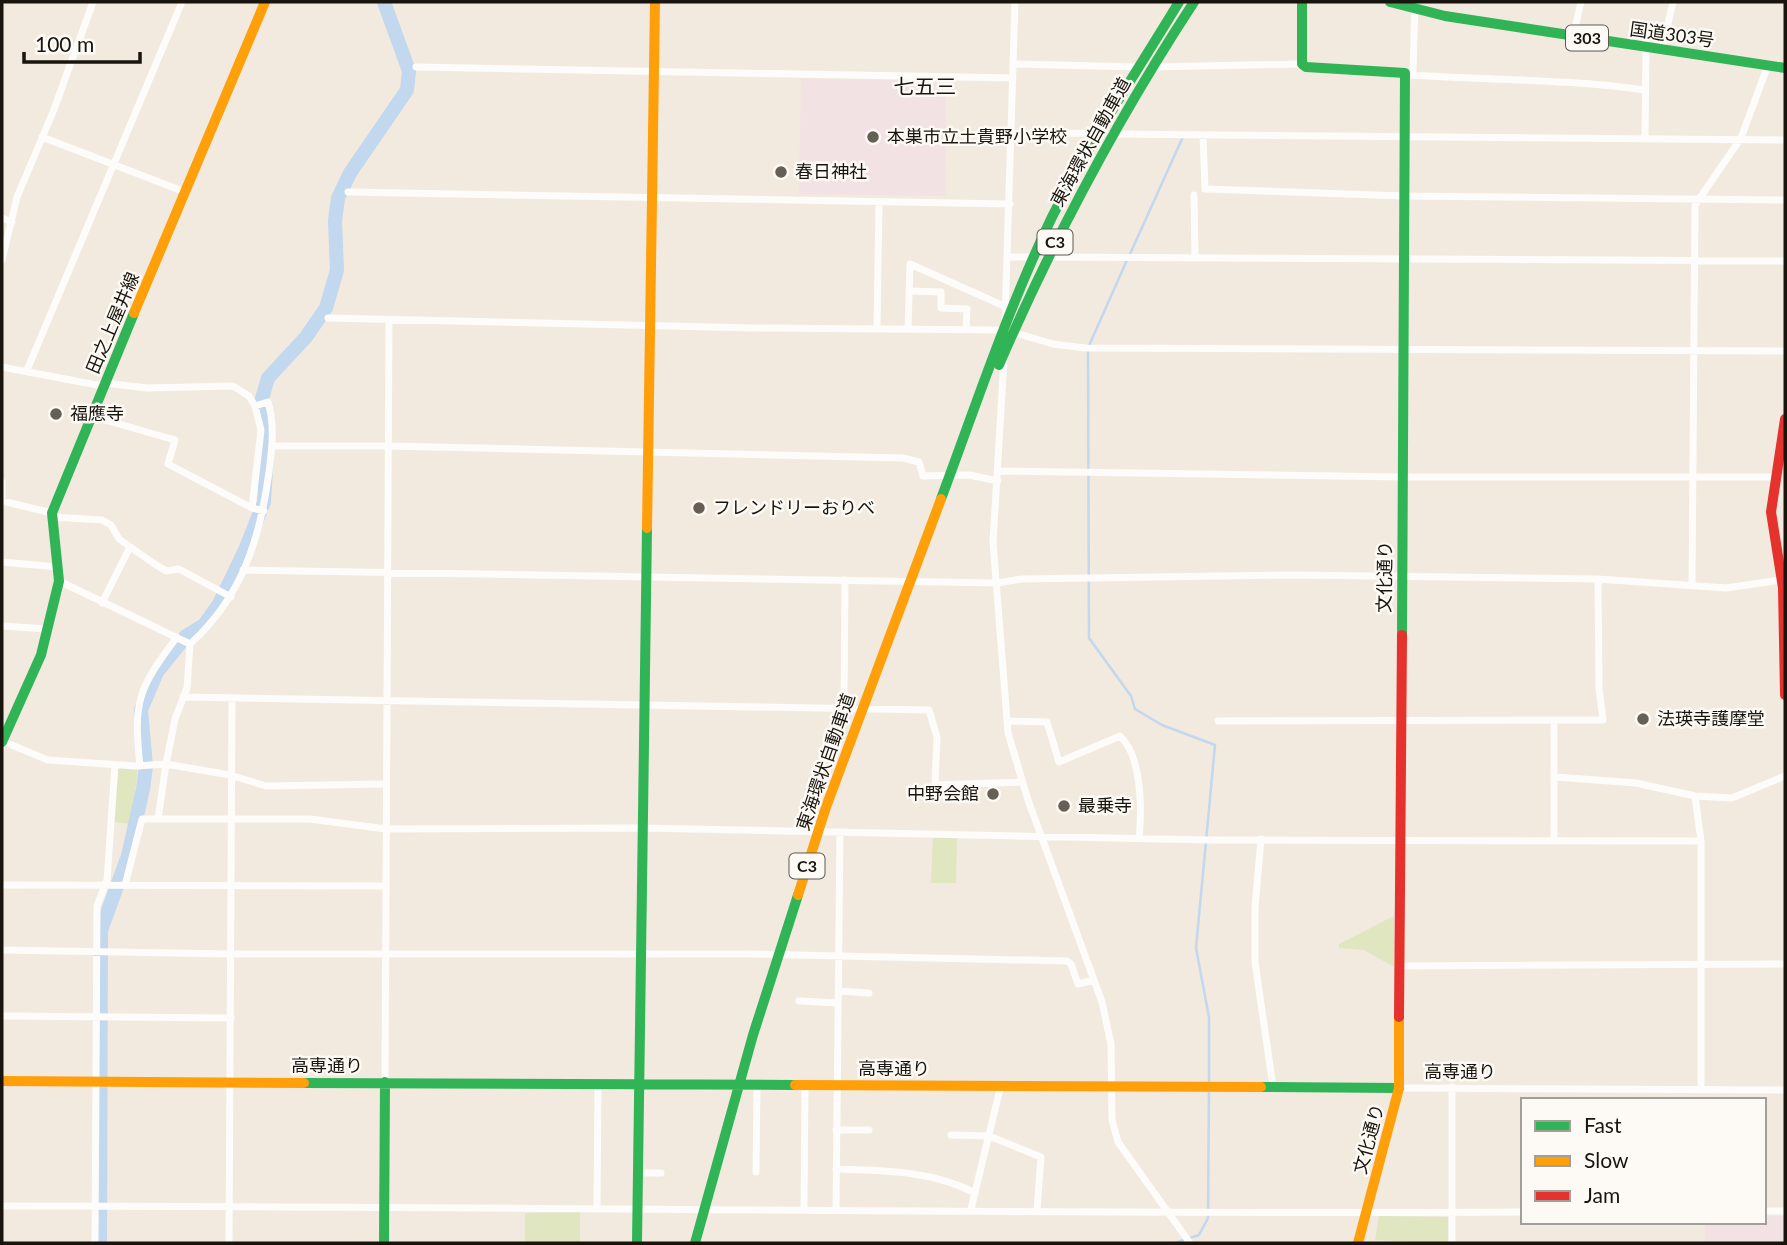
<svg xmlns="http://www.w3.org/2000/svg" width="1787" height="1245" viewBox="0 0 1787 1245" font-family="Lato,'Noto Sans JP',sans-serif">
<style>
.education{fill:#f3e2e3}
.green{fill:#dfe6c0}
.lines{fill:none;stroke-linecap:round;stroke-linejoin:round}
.stream{stroke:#c1d8ee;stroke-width:2.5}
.river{stroke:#c1d8ee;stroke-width:14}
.street{stroke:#fdfcfa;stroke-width:7}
.fast{stroke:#30b455;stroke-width:10}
.slow{stroke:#ff9f0a;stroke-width:10}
.jam{stroke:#e5322d;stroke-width:10}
.poi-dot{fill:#655f56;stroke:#fdfaf6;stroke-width:2.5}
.labels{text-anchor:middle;stroke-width:5;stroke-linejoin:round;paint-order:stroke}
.shield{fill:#fdfaf6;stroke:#5d5953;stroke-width:2}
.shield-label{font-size:16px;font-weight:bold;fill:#19140d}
.street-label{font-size:18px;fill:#19140d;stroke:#fdfaf6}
.poi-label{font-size:18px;fill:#19140d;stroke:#fdfaf6;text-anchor:start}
.quarter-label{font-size:21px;fill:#19140d;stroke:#fdfaf6}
</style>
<rect width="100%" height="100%" fill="#f2e9df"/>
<!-- education -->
<path class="education" d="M801 79 946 80 945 196 799 194Z
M1764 1216H1785V1243H1705V1222H1764Z"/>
<!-- green -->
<path class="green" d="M117 767 138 768 131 824 114 822Z
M933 836 957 837 956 883H931Z
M1394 916V967L1364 950 1339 948V944Z
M580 1212V1243H525V1213Z
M1379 1216 1448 1217V1243L1375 1240Z"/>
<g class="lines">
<!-- stream -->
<path class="stream" d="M1130 254 1182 139
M1127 260 1088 348 1089 638 1131 696 1135 709 1162 725 1215 745 1196 948 1209 1017V1083
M1175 1243 1199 1235 1208 1218 1209 1089"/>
<!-- river -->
<path class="river" d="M100 1243 101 930 128 856 143 789 146 766 141 710 157 672 186 636 204 625 219 604 245 550 264 502 268 437 261 402 268 378 306 337 326 308 337 270 335 221 338 198 350 173 407 90 409 71 384 2"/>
<!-- street -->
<path class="street" d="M1415 2 1413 71 1409 75C1488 80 1567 79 1645 90
M1573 36 1581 2
M1662 49 1673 2
M1014 64 1139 67
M416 67 1013 78
M1151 67 1302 64
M1013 134 1099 133
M1111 134 1785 140
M1203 135 1205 189 1403 196 1785 200
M42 137 185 192
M1645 137 1646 47
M348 192 1010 204
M1194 195 1195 257
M2 218 12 222
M1007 257H1034
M1046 257 1785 261
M2 260 17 197 53 112 93 2
M909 291 941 292V308L967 309 966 330
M328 318 754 328 1005 330 1053 344 1085 348 1785 351
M1005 319 1015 2
M877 329 879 202
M908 329 910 264 1004 306
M1004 359 993 542 1008 733 1028 800 1102 1002 1111 1044 1112 1120 1118 1142 1190 1243
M2 367 97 385 105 383 147 388 233 386 249 396 255 406 268 402C275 425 272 448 269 472 260 539 242 597 190 644L187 688 175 719 166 764 136 766 48 760 2 741
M27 370 182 2
M91 416 175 440 168 464 252 508 264 511
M272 446H388L903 458 919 462 923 476 969 475 998 481
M999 471 1402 477H1777
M2 482V501L52 513
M252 508 261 430 255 406
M52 517 102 520 111 525 119 539 153 563 166 571 179 569 231 597
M2 562 58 567
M243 570 998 583 1021 579 1295 575 1598 579 1726 588 1781 580
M59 581 190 644
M1692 585 1695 205 1741 138 1768 65
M102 603 130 547
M2 626 47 629
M183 697 929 710 937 737 935 785 1022 782
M844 707 845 580
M1008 721 1047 722 1059 762 1120 736C1142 756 1142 810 1139 838
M1218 721 1603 720 1599 688 1598 579
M1554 721V840
M140 766C133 701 138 689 177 637
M1556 777 1636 783 1695 796 1732 798 1785 776
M1695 796 1701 841V1089
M158 819 166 764 230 775 266 786 386 784
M1261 839 1255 907V962L1273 1087
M2 885 386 886
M125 885 142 819H310L386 829 641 828 1208 840 1701 841
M2 950 231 954H751L1067 961 1071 964 1078 984 1094 980
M1398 966 1785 964
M838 991 869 993
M799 1001 837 1003
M2 1016 231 1018
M385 1082 389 320
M1452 1087V1243
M1399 1088 1785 1090
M836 1130H869
M951 1135 989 1136 1041 1157 1037 1210
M836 1169C883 1171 932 1170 975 1193
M756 1172 757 1084
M637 1173H661
M2 1206C509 1206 1016 1215 1523 1212
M597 1209 598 1083
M971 1209 1001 1085
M804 1210 805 1084
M836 1210 840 832
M1764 1211H1785
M95 1243 97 906 107 880 115 765
M229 1243 232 699"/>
<!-- fast -->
<path class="fast" d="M1302 2V64L1306 67 1405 73 1402 635
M1390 2 1445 16 1785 68
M999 365C1054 238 1118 118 1194 2
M941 499C976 405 1008 308 1052 217 1089 143 1136 73 1179 2
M2 742 41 655 59 581 52 513 134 313
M304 1083 795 1085
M1261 1087 1399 1088
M384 1243 385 1082
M637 1243 647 528
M695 1243 753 1035 798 895"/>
<!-- slow -->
<path class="slow" d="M134 313 265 2
M647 528 655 2
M798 895 826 807 941 499
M2 1081 304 1083
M795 1085 1261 1087
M1358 1243 1399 1088V1017"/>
<!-- jam -->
<path class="jam" d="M1785 419 1771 512 1783 588 1785 695
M1399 1017 1402 635"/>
</g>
<!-- markers -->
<g class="poi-dot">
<circle cx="873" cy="137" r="7"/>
<circle cx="781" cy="172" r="7"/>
<circle cx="56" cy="414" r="7"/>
<circle cx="699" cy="508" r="7"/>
<circle cx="1643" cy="719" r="7"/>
<circle cx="993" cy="794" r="7"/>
<circle cx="1064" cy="806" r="7"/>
</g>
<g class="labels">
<!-- shield labels -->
<g class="shield">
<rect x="1566" y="25.5" width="42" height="25" rx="5"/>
<rect x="1037.5" y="229.5" width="35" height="25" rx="5"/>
<rect x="789.5" y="853.5" width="35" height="25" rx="5"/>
</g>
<g class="shield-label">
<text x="1587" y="44">303</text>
<text x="1055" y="248">C3</text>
<text x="807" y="872">C3</text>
</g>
<!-- street labels -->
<g class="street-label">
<text transform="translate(1672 35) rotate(8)" y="6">国道303号</text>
<text transform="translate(1091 142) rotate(-61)" y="6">東海環状自動車道</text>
<text transform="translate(113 323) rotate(-67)" y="6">田之上屋井線</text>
<text transform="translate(1385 577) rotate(-89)" y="6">文化通り</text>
<text transform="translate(826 762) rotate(-71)" y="6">東海環状自動車道</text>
<text x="327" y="1072">高専通り</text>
<text x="894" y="1075">高専通り</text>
<text x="1460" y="1078">高専通り</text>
<text transform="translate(1369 1139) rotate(-75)" y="6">文化通り</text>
</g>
<!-- poi labels -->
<g class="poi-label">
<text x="887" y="143">本巣市立土貴野小学校</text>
<text x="795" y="178">春日神社</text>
<text x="70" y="420">福應寺</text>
<text x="713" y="514">フレンドリーおりべ</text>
<text x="1657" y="725">法瑛寺護摩堂</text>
<text x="979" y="800" text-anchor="end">中野会館</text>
<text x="1078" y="812">最乗寺</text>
</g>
<!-- quarter labels -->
<g class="quarter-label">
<text x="925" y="94">七五三</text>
</g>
</g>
<!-- border -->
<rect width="1787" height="1245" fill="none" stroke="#19140d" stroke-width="7"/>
<!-- legend -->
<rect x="1521" y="1098" width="245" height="126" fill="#fdfaf6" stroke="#a29e99" stroke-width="2"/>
<rect x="1535" y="1121" width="35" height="10" fill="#30b455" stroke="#a29e99" stroke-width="2"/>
<text x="1584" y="1133" font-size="21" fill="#19140d">Fast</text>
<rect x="1535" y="1156" width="35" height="10" fill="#ff9f0a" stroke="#a29e99" stroke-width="2"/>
<text x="1584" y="1168" font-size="21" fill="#19140d">Slow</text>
<rect x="1535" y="1191" width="35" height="10" fill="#e5322d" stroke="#a29e99" stroke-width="2"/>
<text x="1584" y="1203" font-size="21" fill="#19140d">Jam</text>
<!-- scale -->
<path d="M24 52v10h116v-10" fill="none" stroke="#19140d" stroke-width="3.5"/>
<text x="35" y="52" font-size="21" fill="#19140d" stroke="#fdfaf6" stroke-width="5" paint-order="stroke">100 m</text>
</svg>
